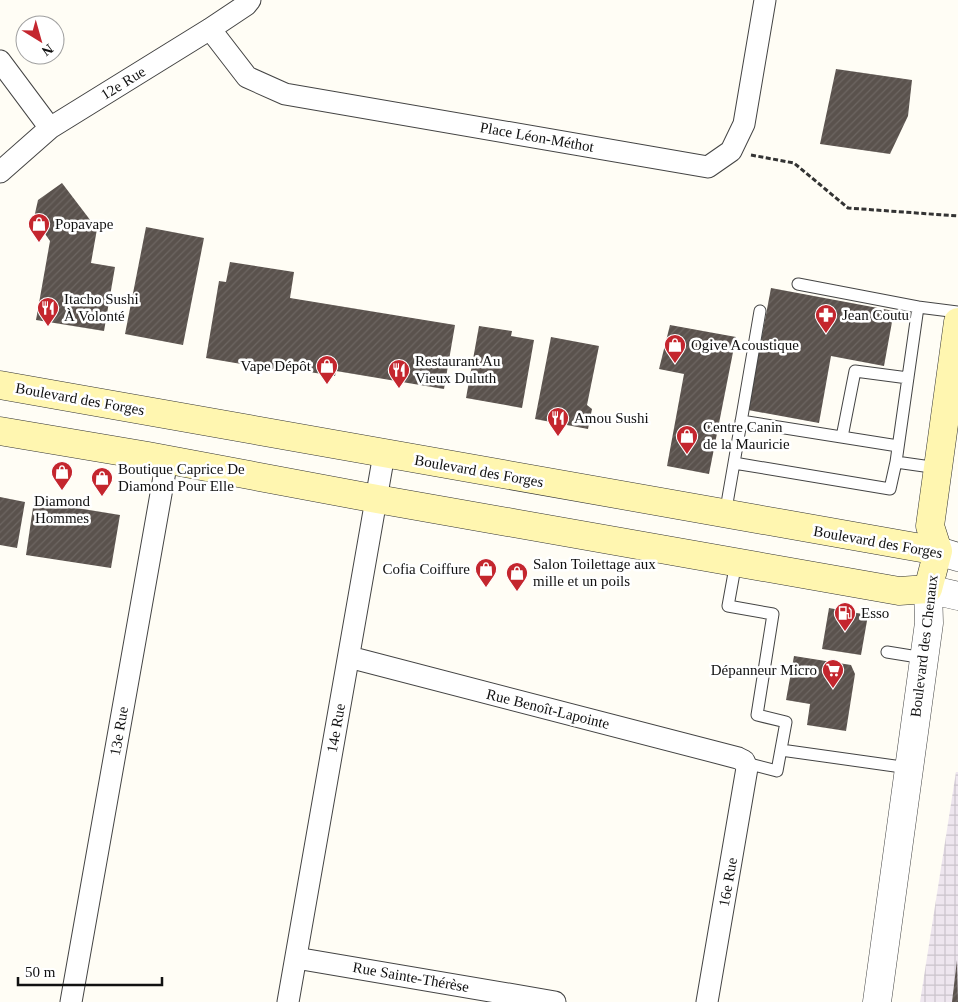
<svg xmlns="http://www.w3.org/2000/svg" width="958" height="1002" viewBox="0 0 958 1002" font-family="Georgia,serif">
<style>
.industrial{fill:url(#industrial-grid)}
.building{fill:url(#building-hatch)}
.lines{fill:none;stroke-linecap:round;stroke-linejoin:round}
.service-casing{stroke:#444;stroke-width:13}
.minor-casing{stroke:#444;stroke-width:23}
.tertiary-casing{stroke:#444;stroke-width:29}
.secondary-casing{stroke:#333;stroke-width:29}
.path{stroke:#333;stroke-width:3;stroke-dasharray:5 2.5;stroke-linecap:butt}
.service{stroke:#fff;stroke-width:11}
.minor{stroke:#fff;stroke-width:21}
.tertiary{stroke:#fff;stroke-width:28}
.secondary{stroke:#fff6b0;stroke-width:28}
.labels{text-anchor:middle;stroke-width:5;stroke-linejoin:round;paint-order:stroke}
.street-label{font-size:15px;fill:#111;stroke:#fff}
.poi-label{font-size:15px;fill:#111;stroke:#fff;text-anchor:start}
</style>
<defs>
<pattern id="industrial-grid" width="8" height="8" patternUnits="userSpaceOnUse" patternTransform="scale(1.25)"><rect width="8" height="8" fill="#eee6ef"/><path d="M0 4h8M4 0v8" fill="none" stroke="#cbc4cc"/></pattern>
<pattern id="building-hatch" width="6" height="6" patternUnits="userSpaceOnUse" patternTransform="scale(1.25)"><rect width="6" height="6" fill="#5a524d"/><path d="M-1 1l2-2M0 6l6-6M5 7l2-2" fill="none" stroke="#6d6662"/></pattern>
</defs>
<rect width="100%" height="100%" fill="#fffdf5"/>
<!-- industrial -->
<path class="industrial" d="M956 772H958V1002H920Z"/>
<!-- building -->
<path class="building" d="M836 69 912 80 908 116 890 154 820 144Z
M62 183 97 229 91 263 115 267 104 331 36 320 50 241 34 218 38 200Z
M146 227 204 238 183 345 125 334Z
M230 262 294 272 290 298 455 325 444 389 336 371 335 376 277 367 276 370 206 358 219 281 226 282Z
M771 288 894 311 884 366 831 356 819 423 748 410Z
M670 325 736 337 709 474 667 466 684 374 659 369Z
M479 326 512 331 511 336 534 340 522 408 466 398Z
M551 337 599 346 587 405 592 409 588 429 535 419Z
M0 497 25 502 17 548 0 545Z
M34 501 120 515 111 568 26 555Z
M829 608 868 615 861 655 822 649Z
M794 656 851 665 855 674 846 731 807 725 810 704 786 700Z
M957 960 958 1002H952Z"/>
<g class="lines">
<!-- service casing -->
<g class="service-casing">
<path id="service" d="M798 284 918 307
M741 421 898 446
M842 437 855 371 908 378
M734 463 760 311
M938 468 896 462 918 307 958 312
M725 515 734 463 890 489 896 462
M736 562 728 606 773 614 757 715 786 722 777 771 746 763
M887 652 924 658
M781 750 909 768"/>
</g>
<!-- minor casing -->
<g class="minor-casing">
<path id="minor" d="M210 29 247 77 285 94 708 167 731 151 744 124 765 0
M0 61 50 128
M0 172 50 128 210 29 246 5 250 0
M349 657 738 758 744 761 747 768 707 1002
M296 958 555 1002
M71 1002 167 460
M288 1002 384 454"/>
</g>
<!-- tertiary casing -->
<g class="tertiary-casing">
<path id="tertiary" d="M938 551 958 557
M877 1002 929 623 928 589 958 596"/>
</g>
<!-- secondary casing -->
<g class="secondary-casing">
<path id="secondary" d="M0 385 938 551
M0 431 148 456 377 499 899 591 928 589 938 551 930 526 958 322"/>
</g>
<!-- path -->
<path class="path" d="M751 155 794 163 848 208 958 216"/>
<!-- service -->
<use href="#service" class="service"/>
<!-- minor -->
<use href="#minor" class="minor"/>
<!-- tertiary -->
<use href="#tertiary" class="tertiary"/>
<!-- secondary -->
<use href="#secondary" class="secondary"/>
</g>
<!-- icons -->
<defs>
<g id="shop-pin" transform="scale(1.125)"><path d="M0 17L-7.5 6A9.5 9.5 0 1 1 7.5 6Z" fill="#c4262e" stroke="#fff"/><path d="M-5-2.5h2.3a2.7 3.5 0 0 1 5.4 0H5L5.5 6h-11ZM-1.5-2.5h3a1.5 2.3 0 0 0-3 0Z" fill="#fff"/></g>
<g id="restaurant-pin" transform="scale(1.125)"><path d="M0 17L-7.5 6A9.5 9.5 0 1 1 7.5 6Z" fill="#c4262e" stroke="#fff"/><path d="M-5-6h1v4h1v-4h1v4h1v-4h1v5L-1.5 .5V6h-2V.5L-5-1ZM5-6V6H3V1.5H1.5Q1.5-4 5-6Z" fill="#fff"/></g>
<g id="pharmacy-pin" transform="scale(1.125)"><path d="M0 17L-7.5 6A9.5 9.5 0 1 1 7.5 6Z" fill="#c4262e" stroke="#fff"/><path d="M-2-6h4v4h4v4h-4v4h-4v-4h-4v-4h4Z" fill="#fff"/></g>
<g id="fuel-pin" transform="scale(1.125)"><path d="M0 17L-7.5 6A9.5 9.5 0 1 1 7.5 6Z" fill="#c4262e" stroke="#fff"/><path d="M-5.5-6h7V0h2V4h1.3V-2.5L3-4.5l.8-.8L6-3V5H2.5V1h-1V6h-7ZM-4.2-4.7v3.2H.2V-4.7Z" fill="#fff"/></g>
<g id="supermarket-pin" transform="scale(1.125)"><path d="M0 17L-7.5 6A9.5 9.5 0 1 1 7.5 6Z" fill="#c4262e" stroke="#fff"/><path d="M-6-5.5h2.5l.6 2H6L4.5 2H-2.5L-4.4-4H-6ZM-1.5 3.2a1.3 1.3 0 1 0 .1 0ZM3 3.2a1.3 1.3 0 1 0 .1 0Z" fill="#fff"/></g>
</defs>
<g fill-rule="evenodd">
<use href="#shop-pin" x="39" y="224"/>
<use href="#restaurant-pin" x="48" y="308"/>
<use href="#pharmacy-pin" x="826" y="315"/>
<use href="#shop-pin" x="675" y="345"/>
<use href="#shop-pin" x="327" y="366"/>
<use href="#restaurant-pin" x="399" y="370"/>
<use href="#restaurant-pin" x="558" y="418"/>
<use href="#shop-pin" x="687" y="436"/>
<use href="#shop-pin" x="62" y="472"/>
<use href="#shop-pin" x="102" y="478"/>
<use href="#shop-pin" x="486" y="569"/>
<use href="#shop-pin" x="517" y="573"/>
<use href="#fuel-pin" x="845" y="613"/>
<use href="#supermarket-pin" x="833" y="670"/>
</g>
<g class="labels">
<!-- street labels -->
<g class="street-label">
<text transform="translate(123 83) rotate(-32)" y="5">12e Rue</text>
<text transform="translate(537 137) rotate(10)" y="5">Place Léon-Méthot</text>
<text transform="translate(80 399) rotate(10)" y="5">Boulevard des Forges</text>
<text transform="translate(479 471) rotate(10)" y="5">Boulevard des Forges</text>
<text transform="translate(878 542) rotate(10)" y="5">Boulevard des Forges</text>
<text transform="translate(924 646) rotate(-83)" y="5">Boulevard des Chenaux</text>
<text transform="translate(548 709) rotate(14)" y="5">Rue Benoît-Lapointe</text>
<text transform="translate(336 728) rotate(-80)" y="5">14e Rue</text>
<text transform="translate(119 731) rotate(-80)" y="5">13e Rue</text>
<text transform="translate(728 882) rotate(-80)" y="5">16e Rue</text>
<text transform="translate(411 977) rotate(10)" y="5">Rue Sainte-Thérèse</text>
</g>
<!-- poi labels -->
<g class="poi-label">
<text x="55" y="229">Popavape</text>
<text x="64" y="304">Itacho Sushi<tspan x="64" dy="17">À Volonté</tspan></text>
<text x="842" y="320">Jean Coutu</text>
<text x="691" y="350">Ogive Acoustique</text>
<text x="415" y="366">Restaurant Au<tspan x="415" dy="17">Vieux Duluth</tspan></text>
<text x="311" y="371" text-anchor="end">Vape Dépôt</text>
<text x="574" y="423">Amou Sushi</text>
<text x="703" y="432">Centre Canin<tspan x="703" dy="17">de la Mauricie</tspan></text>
<text x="118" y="474">Boutique Caprice De<tspan x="118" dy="17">Diamond Pour Elle</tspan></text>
<text x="62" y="506" text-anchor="middle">Diamond<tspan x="62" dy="17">Hommes</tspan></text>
<text x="533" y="569">Salon Toilettage aux<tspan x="533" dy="17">mille et un poils</tspan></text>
<text x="470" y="574" text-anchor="end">Cofia Coiffure</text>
<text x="861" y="618">Esso</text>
<text x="817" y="675" text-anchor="end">Dépanneur Micro</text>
</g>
</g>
<!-- north arrow -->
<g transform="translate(40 40) rotate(143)"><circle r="24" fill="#ffffff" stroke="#a0a0a0"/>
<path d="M0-4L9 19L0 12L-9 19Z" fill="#c4262e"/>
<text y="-8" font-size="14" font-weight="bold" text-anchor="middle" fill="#111111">N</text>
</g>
<!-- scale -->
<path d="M18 977v8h144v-8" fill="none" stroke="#111111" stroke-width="2.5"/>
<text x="25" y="977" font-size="15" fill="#111111" stroke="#ffffff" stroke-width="4" paint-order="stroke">50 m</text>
</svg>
